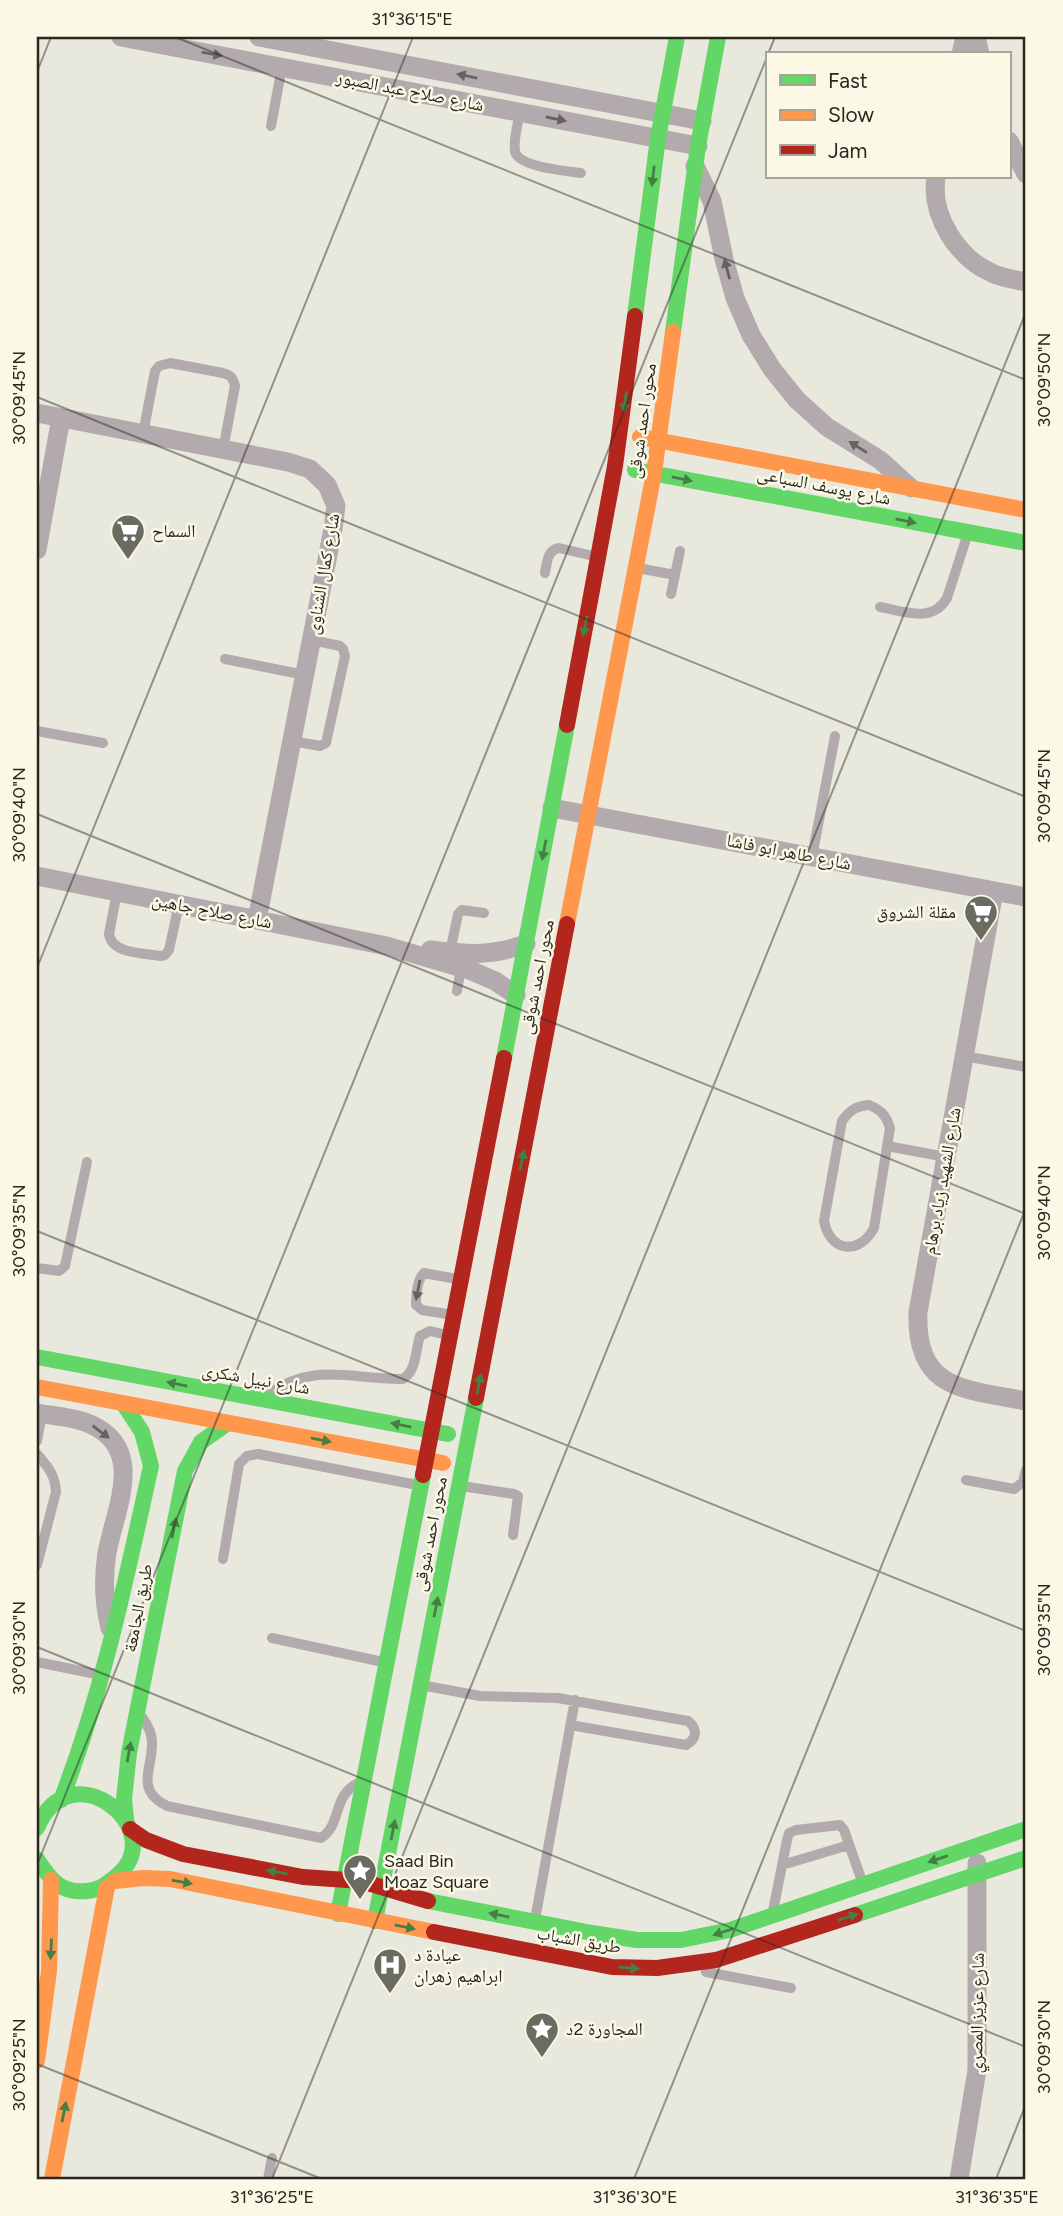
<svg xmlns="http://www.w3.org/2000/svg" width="1063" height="2216" viewBox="0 0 1063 2216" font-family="Figtree,'Noto Naskh Arabic',sans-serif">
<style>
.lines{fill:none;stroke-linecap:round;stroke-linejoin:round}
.lane{stroke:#b3aaad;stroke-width:10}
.street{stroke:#b3aaad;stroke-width:19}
.fast{stroke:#63d668;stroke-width:16}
.slow{stroke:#ff974d;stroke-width:16}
.jam{stroke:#b3261e;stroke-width:16}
.oneway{fill:#67625f}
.oneway2{fill:#467e44}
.ticks{fill:none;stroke:#282720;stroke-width:2;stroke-opacity:0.45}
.labels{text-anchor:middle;stroke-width:5;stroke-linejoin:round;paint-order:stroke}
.street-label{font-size:18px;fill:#282720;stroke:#fbf9e5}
.poi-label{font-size:18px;fill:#282720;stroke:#fbf9e5;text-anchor:start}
.neatline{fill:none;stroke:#282720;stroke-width:2.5}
.ticks-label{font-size:18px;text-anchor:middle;fill:#282720}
</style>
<rect width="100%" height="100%" fill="#e9e8dd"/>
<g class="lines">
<!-- lane -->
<path class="lane" d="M520 112C518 124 513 140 515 151 517 167 567 171 581 173
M271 126 282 67
M143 434 155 371 159 366 170 363 223 373C231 375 233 378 235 386L223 450
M638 568 675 575
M545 573C547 563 547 550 559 548L598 557
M671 594 680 551
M880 607C904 611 932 624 947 598L968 533
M225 659 305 675
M37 731 103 743
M292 741 320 746 326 743 345 656 343 649 340 646 312 640
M812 857 835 736
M117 892 109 934C112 954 143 953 160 956L165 955 169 950 179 904
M450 952 458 914 462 910 484 913
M457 991 461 968
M964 1056 1026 1067
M869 1105C881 1110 886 1115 890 1128L874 1228C859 1256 830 1252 824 1221L842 1121C850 1110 856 1106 869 1105Z
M887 1146 946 1157
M37 1268 59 1271 65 1266 87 1162
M453 1315 422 1310 416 1305C416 1295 417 1280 424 1273L457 1279
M268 1394C317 1361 350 1380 403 1379 417 1370 415 1351 420 1336L430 1331 447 1335
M37 1441 42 1414
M37 1454C48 1467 55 1474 56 1492L37 1565
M966 1480 1014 1489 1023 1482 1026 1470
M461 1486 514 1494 518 1496 513 1535
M223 1559 239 1464 247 1456 258 1454 417 1485
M272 1638 383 1662
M37 1662 101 1675
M421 1685 480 1696 558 1698 688 1721C698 1729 697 1739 686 1745L570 1725
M142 1717C147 1724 152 1733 152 1742 153 1769 134 1789 167 1806L321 1838C342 1825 332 1796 358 1783
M782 1865 849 1845
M773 1911 787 1840 789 1833 796 1830 840 1825 844 1830 863 1884
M535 1920 575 1700
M706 1972 791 1988
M268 2179 272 2158"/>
<!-- street -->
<path class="street" d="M121 37 698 146
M259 37 702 121
M976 37 980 54
M961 54 965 37
M1009 141 1026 174
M695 166 712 201 724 259 735 298 751 335 772 369 797 400 827 427 880 460 911 488
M936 177C930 216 958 259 994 274 1004 278 1016 280 1026 282
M37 413 288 462 310 469 327 485 336 506 333 529 257 920
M37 550 61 418
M552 808 1026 897
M37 876 387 946 472 971 495 981 516 995
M994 891 918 1312C915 1391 965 1389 1026 1401
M430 950C469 954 487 957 526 944
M37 1413C54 1416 74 1417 90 1424 147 1449 115 1509 107 1553 103 1578 104 1604 110 1628
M959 2179 977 2070V1863"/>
<!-- fast -->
<path class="fast" d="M635 316 658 138 677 37
M673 332 698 146 718 37
M635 470 1026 543
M504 1058 567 725
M37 1357 448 1434
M61 1800C103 1692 126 1579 151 1466L142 1432 123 1403
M126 1819 124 1799 129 1753 185 1471 201 1442 228 1423
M37 1828C70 1749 169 1828 119 1874 110 1882 100 1890 87 1891 60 1894 50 1879 37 1859
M428 1901 592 1933 637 1940H681L730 1930 1026 1829
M338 1914 423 1475
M855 1915 1026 1858
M375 1921 476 1398"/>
<!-- slow -->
<path class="slow" d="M640 437 1026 510
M567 924 654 473 673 332
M37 1387 443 1463
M115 1881 143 1878 170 1879 434 1932
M37 2061 49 1971 51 1880
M52 2179 107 1887"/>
<!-- jam -->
<path class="jam" d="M567 725 615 466 635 316
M476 1398 567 924
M423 1475 504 1058
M130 1829 146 1840 183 1854 303 1877 361 1881 428 1901
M434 1932 612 1967 657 1968 716 1960 855 1915"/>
</g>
<!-- one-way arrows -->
<defs><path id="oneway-solid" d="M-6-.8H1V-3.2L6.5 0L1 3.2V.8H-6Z" transform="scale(1.75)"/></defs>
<g class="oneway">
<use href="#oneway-solid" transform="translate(212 54) rotate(10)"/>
<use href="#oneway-solid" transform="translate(467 76) rotate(-169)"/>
<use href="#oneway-solid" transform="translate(556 119) rotate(11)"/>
<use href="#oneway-solid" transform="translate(727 269) rotate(-105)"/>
<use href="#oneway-solid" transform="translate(858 447) rotate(-148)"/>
<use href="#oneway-solid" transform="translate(418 1290) rotate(101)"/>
<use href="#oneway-solid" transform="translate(101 1432) rotate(37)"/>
</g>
<g class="oneway2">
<use href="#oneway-solid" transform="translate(653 176) rotate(97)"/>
<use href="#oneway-solid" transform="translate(625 402) rotate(97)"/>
<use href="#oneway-solid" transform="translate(682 479) rotate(11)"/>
<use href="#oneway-solid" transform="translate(906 521) rotate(11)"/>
<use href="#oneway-solid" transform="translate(585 626) rotate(101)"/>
<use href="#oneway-solid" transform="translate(544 850) rotate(101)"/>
<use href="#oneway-solid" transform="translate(522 1160) rotate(-79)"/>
<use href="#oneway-solid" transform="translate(177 1384) rotate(-169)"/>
<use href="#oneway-solid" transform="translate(479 1384) rotate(-79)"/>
<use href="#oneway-solid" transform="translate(401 1425) rotate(-169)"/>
<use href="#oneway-solid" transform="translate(321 1440) rotate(11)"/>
<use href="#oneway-solid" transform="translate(174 1528) rotate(-79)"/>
<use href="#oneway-solid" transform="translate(436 1607) rotate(-79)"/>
<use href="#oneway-solid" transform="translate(129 1752) rotate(-80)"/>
<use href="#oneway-solid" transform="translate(393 1830) rotate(-79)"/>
<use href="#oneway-solid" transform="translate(938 1859) rotate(161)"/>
<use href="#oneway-solid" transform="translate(277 1872) rotate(-170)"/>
<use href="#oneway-solid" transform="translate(182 1882) rotate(10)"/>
<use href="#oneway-solid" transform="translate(499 1915) rotate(-169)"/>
<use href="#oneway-solid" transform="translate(848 1917) rotate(-18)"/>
<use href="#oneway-solid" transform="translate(405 1927) rotate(11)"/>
<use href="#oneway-solid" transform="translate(723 1932) rotate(162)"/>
<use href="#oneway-solid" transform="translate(51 1949) rotate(93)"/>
<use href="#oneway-solid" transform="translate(629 1968) rotate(5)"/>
<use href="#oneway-solid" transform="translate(64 2112) rotate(-79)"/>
</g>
<!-- ticks -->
<path class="ticks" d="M175 37 1026 380M768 54 775 37M37 72 51 37M37 397 1026 797M37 814 1026 1214M37 968 413 37M37 1231 1026 1631M37 1647 1026 2047M37 1865 767 57M37 2064 322 2179M272 2179 1026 312M634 2179 1026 1208M996 2179 1026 2104"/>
<!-- icons -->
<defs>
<g id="supermarket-pin" transform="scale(1.75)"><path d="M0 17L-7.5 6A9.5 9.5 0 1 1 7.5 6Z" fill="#6c6b62" stroke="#fbf9e5"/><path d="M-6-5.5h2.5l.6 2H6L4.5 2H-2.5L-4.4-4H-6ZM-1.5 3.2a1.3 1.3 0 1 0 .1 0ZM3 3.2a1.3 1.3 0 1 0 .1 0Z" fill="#fff"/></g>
<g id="sight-pin" transform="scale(1.75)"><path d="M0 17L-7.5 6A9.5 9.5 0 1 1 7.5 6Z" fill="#6c6b62" stroke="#fbf9e5"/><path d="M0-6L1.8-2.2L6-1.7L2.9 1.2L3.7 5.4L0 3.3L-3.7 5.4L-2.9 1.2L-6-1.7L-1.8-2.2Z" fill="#fff"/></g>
<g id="hospital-pin" transform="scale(1.75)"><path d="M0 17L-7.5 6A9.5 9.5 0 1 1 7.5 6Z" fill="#6c6b62" stroke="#fbf9e5"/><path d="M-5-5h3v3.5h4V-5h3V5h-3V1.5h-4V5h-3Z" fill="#fff"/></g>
</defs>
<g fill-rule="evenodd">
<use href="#supermarket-pin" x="128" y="531"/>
<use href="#supermarket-pin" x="981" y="912"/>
<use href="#sight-pin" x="360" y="1871"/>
<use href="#hospital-pin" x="390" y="1965"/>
<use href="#sight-pin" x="542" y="2029"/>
</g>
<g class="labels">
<!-- street labels -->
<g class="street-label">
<text transform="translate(410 91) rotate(11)" y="6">شارع صلاح عبد الصبور</text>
<text transform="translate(642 421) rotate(-82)" y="6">محور احمد شوقى</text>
<text transform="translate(824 486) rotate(11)" y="6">شارع يوسف السباعى</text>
<text transform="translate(323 574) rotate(-80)" y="6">شارع كمال الشناوى</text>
<text transform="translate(789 852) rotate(11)" y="6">شارع طاهر ابو فاشا</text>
<text transform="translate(212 911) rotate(11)" y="6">شارع صلاح جاهين</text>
<text transform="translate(537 977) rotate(-79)" y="6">محور احمد شوقى</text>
<text transform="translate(942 1181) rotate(-80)" y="6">شارع الشهيد زياد برهام</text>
<text transform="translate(256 1379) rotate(10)" y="6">شارع نبيل شكرى</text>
<text transform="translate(430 1534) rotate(-79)" y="6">محور احمد شوقى</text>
<text transform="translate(138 1608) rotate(-79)" y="6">طريق الجامعة</text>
<text transform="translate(579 1940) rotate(10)" y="6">طريق الشباب</text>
<text transform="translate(977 2013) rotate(-89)" y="6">شارع عزيز المصري</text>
</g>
<!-- poi labels -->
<g class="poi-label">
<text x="152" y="537">السماح</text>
<text x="956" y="918" text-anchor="end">مقلة الشروق</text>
<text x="384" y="1867">Saad Bin<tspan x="384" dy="21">Moaz Square</tspan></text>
<text x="414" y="1961">عيادة د<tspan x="414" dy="21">ابراهيم زهران</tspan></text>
<text x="566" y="2035">المجاورة 2د</text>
</g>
</g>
<!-- border -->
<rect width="1063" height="2216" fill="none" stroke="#fbf9e5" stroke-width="77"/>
<!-- legend -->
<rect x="766" y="52" width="245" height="126" fill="#fbf9e5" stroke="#a7a596" stroke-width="2"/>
<rect x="780" y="75" width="35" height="10" fill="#63d668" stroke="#a7a596" stroke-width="2"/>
<text x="828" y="88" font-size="21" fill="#282720">Fast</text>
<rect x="780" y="110" width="35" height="10" fill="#ff974d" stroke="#a7a596" stroke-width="2"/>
<text x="828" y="122" font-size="21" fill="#282720">Slow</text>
<rect x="780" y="145" width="35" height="10" fill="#b3261e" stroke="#a7a596" stroke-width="2"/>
<text x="828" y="158" font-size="21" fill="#282720">Jam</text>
<rect x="38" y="38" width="986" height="2140" class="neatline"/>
<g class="ticks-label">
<text x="412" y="25">31°36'15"E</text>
<text transform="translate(1044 380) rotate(-90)" y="6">30°09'50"N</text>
<text transform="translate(19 398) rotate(-90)" y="6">30°09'45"N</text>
<text transform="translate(1044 796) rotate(-90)" y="6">30°09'45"N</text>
<text transform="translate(19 815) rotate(-90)" y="6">30°09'40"N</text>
<text transform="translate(1044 1213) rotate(-90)" y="6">30°09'40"N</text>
<text transform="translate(19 1231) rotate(-90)" y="6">30°09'35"N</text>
<text transform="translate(1044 1630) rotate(-90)" y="6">30°09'35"N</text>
<text transform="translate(19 1648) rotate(-90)" y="6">30°09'30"N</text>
<text transform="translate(1044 2047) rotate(-90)" y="6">30°09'30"N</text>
<text transform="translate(19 2065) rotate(-90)" y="6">30°09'25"N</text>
<text x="272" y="2203">31°36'25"E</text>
<text x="635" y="2203">31°36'30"E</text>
<text x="997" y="2203">31°36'35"E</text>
</g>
</svg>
